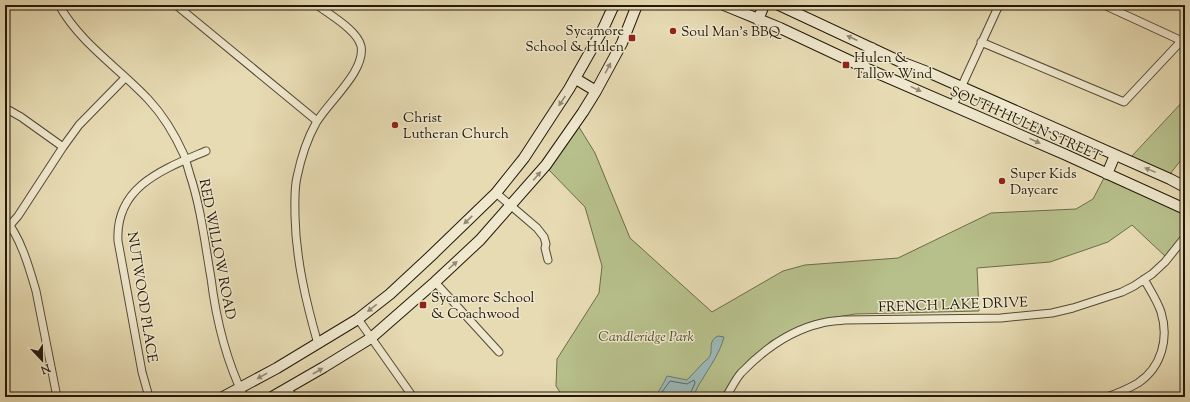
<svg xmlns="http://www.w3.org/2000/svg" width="1190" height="402" viewBox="0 0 1190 402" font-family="'Sorts Mill Goudy',serif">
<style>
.green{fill:#b7c08b;stroke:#6d6c4a}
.water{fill:#9bb9b7;stroke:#6b7971}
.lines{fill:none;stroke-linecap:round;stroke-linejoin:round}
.shore{stroke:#5f6860;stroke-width:1}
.street-casing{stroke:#544934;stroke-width:9}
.secondary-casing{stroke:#231809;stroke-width:12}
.street{stroke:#efe8ce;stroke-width:7}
.secondary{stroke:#efe8ce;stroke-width:10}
.oneway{fill:#938a75}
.poi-dot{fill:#8f2418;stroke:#efe8ce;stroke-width:1.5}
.labels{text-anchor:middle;stroke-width:3;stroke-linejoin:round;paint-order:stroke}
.poi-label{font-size:14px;fill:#231809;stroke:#efe8ce;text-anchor:start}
.street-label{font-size:14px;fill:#231809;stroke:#efe8ce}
.park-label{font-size:14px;font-style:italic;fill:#4f4a30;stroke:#efe8ce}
</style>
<rect width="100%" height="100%" fill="#e7dbb3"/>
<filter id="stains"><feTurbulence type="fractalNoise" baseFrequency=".005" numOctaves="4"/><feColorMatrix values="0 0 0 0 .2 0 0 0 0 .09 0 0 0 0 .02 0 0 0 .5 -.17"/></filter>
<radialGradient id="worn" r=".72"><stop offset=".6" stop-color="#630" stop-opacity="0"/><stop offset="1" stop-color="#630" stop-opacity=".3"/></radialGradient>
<!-- green -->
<path class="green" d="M1185 99V155L1170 174 1131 157Z
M579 127 595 153 630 238 712 312 783 271 805 265 898 258 991 213 1076 209 1093 199 1104 178 1185 214V231L1166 257 1132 225 1108 242 1050 262 977 268 979 311 855 314 814 321 771 341 735 375 721 397H563L556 386 557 359 599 293 602 266 585 207 549 170Z"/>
<!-- water -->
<path class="water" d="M718 336 724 337C720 353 710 366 702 380 698 385 696 391 693 397H656C659 389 664 384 667 376L687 380 705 361C717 354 705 342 718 336Z"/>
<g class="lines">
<!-- shore -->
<path class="shore" d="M660 397 662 392 670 381 687 384 694 380 695 383 690 394 689 397"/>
<!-- street casing -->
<g class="street-casing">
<path id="street" d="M59 5C80 43 119 68 148 99 163 115 175 135 184 155 186 161 188 168 190 175 201 208 205 244 211 278 216 319 226 360 244 397
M176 5 317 121
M317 5C330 15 357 30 361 46 366 71 328 102 316 123 307 139 301 158 297 177 294 190 295 203 295 216 296 260 306 302 318 344
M1104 5 1182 41
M981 42 1124 102 1185 37
M953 105 999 5
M5 108 21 117 63 147
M496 193 537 228 544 237 546 244 545 248 548 260
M5 219C21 238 29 267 36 291L57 397
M5 231 18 216 63 147 79 125 125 78
M435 282 499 352
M358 319 413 397
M288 389 293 397
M149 397 142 372 118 241C115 186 164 169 206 151
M726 397C731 389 735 380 741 373 763 350 791 330 822 323 829 321 837 321 844 320L1001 318 1052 313 1073 308 1122 292 1134 286 1152 274 1165 262 1185 237
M1107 397C1118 393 1128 389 1138 383 1162 367 1169 338 1161 312 1157 300 1150 290 1144 279"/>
</g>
<!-- secondary casing -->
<g class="secondary-casing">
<path id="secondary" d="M724 5 780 28 861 66 1064 154 1185 209
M779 5 901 62 930 73 1170 179 1185 187
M758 20 764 5
M861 66 872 48
M576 79 596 91
M1107 174 1115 155
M223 397 277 368 358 319 390 294 433 254 496 193 524 158 569 89 603 29 614 5
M272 397 324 367 371 338 435 282 480 240 546 165 583 112 596 91 622 43 637 5"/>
</g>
<!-- street -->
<use href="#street" class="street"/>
<!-- secondary -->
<use href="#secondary" class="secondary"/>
</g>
<!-- one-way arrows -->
<defs><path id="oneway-solid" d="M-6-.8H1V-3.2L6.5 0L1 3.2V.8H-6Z"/></defs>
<g class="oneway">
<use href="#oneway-solid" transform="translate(852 38) rotate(-155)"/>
<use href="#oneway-solid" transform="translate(608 68) rotate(-62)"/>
<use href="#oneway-solid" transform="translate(916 89) rotate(26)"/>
<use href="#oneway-solid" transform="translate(562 101) rotate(124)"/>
<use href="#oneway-solid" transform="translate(1035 141) rotate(24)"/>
<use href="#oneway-solid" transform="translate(1150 170) rotate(-158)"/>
<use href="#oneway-solid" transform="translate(537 176) rotate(-49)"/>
<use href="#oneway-solid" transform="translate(468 220) rotate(136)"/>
<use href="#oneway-solid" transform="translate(453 265) rotate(-42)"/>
<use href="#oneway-solid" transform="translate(372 308) rotate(142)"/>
<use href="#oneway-solid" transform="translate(318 371) rotate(-30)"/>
<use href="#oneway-solid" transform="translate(262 376) rotate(151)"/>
</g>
<!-- markers -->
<g class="poi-dot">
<circle cx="673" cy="31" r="4"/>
<rect x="628" y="34" width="8" height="8" rx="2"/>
<rect x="842" y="61" width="8" height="8" rx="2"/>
<circle cx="395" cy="125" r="4"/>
<circle cx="1002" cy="181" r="4"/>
<rect x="419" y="301" width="8" height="8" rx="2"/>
</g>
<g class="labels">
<!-- poi labels -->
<g class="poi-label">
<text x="624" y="35" text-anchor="end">Sycamore<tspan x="624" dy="16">School &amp; Hulen</tspan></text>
<text x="681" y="36">Soul Man's BBQ</text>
<text x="854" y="62">Hulen &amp;<tspan x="854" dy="16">Tallow Wind</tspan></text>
<text x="403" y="122">Christ<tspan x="403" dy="16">Lutheran Church</tspan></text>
<text x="1010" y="178">Super Kids<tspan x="1010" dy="16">Daycare</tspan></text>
<text x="431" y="302">Sycamore School<tspan x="431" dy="16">&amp; Coachwood</tspan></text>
</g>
<!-- street labels -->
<g class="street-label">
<text transform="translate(1026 123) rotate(24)" y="5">SOUTH HULEN STREET</text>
<text transform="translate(218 249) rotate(79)" y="5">RED WILLOW ROAD</text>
<text transform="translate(143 297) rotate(81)" y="5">NUTWOOD PLACE</text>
<text transform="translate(953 304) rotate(-2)" y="5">FRENCH LAKE DRIVE</text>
</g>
<!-- park labels -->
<g class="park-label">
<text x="646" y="341">Candleridge Park</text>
</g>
</g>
<!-- margin -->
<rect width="1190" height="402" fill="none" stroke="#e7dbb3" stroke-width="20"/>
<rect x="6" y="6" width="1178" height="390" fill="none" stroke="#231809" stroke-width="2"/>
<rect x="10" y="10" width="1170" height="382" fill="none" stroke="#231809"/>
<!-- north arrow -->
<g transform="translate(42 360) rotate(158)" stroke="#efe8ce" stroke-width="3" paint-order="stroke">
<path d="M0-3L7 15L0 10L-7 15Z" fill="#231809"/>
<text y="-6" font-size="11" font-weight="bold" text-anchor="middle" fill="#231809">N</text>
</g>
<rect width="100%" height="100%" filter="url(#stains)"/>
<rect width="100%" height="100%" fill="url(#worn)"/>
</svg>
